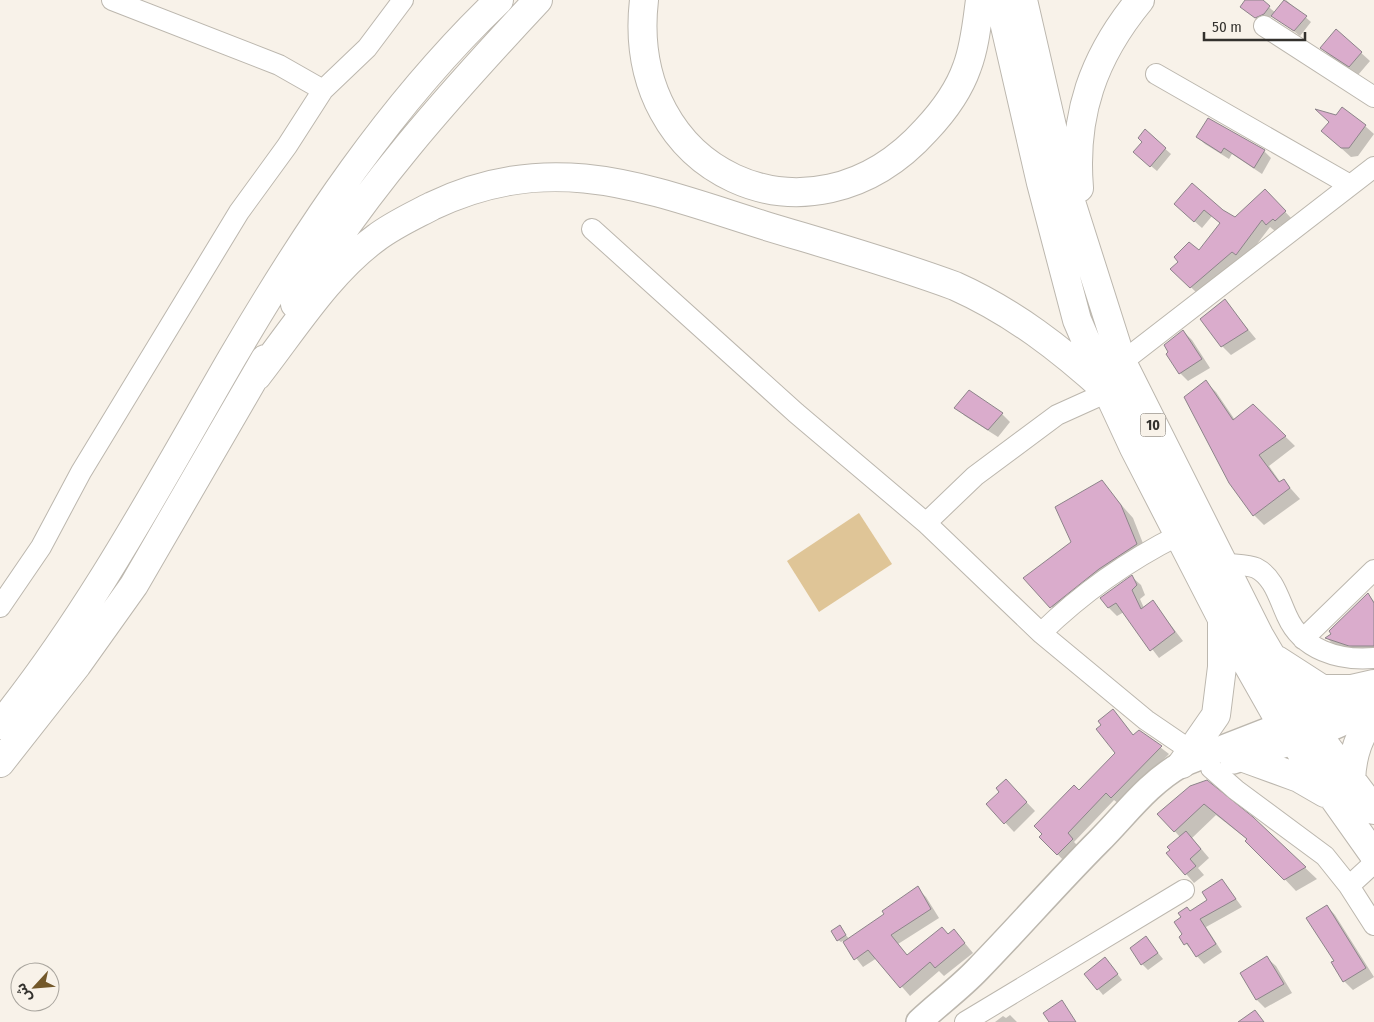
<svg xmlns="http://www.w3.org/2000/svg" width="1374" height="1022" viewBox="0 0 1374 1022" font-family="'Fira Sans Condensed','Noto Sans Arabic',sans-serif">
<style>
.green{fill:#dfc597}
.shadow{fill:#0003}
.building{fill:#daaccc;stroke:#8d848a}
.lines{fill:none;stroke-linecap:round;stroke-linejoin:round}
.minor-casing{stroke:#bcb7ae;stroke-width:22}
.major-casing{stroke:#bcb7ae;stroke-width:28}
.highway-casing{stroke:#bcb7ae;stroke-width:30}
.minor{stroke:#fff;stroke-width:20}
.major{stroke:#fff;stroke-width:25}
.highway{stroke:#fff;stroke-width:28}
.labels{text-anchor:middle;stroke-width:4.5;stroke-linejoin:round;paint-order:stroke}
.shield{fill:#f8f2e9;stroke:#6e6b65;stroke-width:1}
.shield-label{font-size:14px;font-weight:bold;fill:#33312d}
</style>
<rect width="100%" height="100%" fill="#f8f2e9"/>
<!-- green -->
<path class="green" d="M859 513 892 564 819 612 787 561Z"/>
<!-- shadow -->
<path class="shadow" d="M1246 0H1260L1276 13 1286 0 1311 22 1300 36 1273 15 1262 23 1242 7Z
M1337 31 1370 61 1358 75 1330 56 1321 48Z
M1365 126 1374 134 1358 156 1351 157 1331 139Z
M1145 131 1171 154 1157 171 1140 157Z
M1197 137 1264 151 1271 158 1262 174 1232 154 1229 159 1205 144Z
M1272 198 1292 219 1283 228 1281 225 1275 231 1270 227 1244 261 1240 258 1198 294 1172 269 1200 251 1221 224 1212 216 1202 228 1175 204 1222 211 1235 218Z
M1225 301 1256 339 1231 355 1222 346Z
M1183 331 1192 340 1210 368 1188 381 1180 373Z
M1206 382 1216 392 1235 420 1253 405 1295 446 1269 466 1281 483 1284 481 1300 499 1264 525 1254 515Z
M956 408 1002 414 1010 422 998 437 965 416Z
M1101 482 1133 518 1148 556 1063 619 1025 578 1072 542Z
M1132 577 1141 585 1145 595 1140 599 1144 608 1153 602 1183 641 1159 658 1124 612 1117 616 1108 607Z
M1367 595 1374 601V657L1338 649 1327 638Z
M1120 719 1134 736 1139 731 1169 754 1119 804 1114 800 1074 842 1080 848 1065 862 1041 837 1079 792 1117 753Z
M1006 781 1035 811 1014 832 988 804 1001 792Z
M1190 787 1252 818 1317 879 1296 891 1248 840 1216 815 1192 838 1209 858 1198 868 1204 875 1194 883 1168 853 1180 837 1159 814Z
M1222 880 1242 907 1206 927 1222 952 1204 964 1180 937 1184 935 1191 912 1208 900Z
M917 888 926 897 939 918 898 944 908 956 954 930 973 953 944 976 939 971 910 996 877 958 863 967 843 941 841 942 838 940 840 927 849 939 886 915Z
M1327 906 1335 915 1374 977 1353 990 1344 981 1335 961Z
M1146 938 1163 959 1148 970 1142 964Z
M1267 958 1276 966 1292 993 1265 1008 1257 1000Z
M1110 964 1122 980 1103 995 1086 974Z
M1010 1015 1017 1022H995L1003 1016 1006 1018Z"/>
<!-- building -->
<path class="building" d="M1245 0H1263L1270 6 1264 14 1255 18 1240 7Z
M1284 0 1307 16 1294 31 1271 16Z
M1336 29 1362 52 1349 67 1320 48Z
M1342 107 1366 125 1349 148H1341L1321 131 1329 122 1315 109 1336 115Z
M1208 118 1265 150 1254 168 1224 148 1221 153 1196 137Z
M1145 129 1166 148 1150 167 1133 152 1142 142 1138 138Z
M1192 183 1223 210 1235 217 1265 189 1286 211 1275 221 1273 219 1266 225 1262 220 1236 255 1232 252 1190 288 1170 269 1178 262 1174 257 1189 242 1199 250 1220 223 1204 210 1194 222 1174 204Z
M1225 299 1248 330 1221 347 1200 319Z
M1183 330 1202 359 1179 374 1166 354 1168 352 1164 345Z
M1206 380 1233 420 1253 404 1286 436 1259 455 1279 482 1284 479 1290 488 1253 516 1229 483 1184 397Z
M969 390 1003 413 988 430 954 408Z
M1102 480 1121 505 1137 544 1099 569 1050 608 1023 578 1071 542 1055 507Z
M1132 575 1137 585 1132 590 1141 609 1153 600 1175 632 1150 651 1116 603 1108 608 1100 598Z
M1368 593 1374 603V646H1349L1325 638 1331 634 1329 631Z
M1113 709 1133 735 1139 730 1162 746 1111 798 1106 793 1068 833 1073 839 1057 855 1039 837 1042 834 1034 826 1074 785 1079 790 1115 753 1096 729 1101 725 1098 721Z
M1006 779 1027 802 1004 824 986 804 999 792 996 788Z
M1207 780 1253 817 1306 867 1284 880 1245 841 1247 839 1204 804 1174 832 1157 814 1190 786Z
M1186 831 1201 849 1190 859 1196 866 1185 875 1166 853 1170 850 1167 847Z
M1222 879 1236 899 1200 919 1216 944 1196 957 1187 943 1184 945 1179 937 1182 934 1174 922 1181 917 1178 913 1187 907 1190 911 1207 900 1202 892Z
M918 886 931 909 891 935 907 955 942 927 948 934 954 929 965 943 935 968 930 962 900 988 868 950 854 960 843 942 884 914 882 911Z
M1327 905 1366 968 1343 982 1331 962 1334 961 1306 918Z
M840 925 846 935 837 941 831 931Z
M1146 936 1158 953 1141 965 1130 948Z
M1267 956 1284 984 1256 1000 1240 973Z
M1105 957 1118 974 1097 990 1084 974Z
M1062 1000 1076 1022H1049L1043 1013Z
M1255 1010 1264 1022H1238Z"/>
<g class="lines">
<!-- minor casing -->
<g class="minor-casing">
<path id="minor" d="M112 0 279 65 323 90
M1264 26 1374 97
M1156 74 1350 185
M592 229 796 413 926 523 1041 633 1146 720 1190 750
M1122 362 1374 167
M926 523 975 476 1057 415 1108 392
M1222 563C1232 565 1247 564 1256 568 1274 577 1279 599 1287 616 1302 650 1339 661 1374 658
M0 607 41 547 81 472 239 212 287 146 323 90 367 48 403 0
M1041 633C1083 592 1127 561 1179 535
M1303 639 1374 570
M1211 768 1236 790 1325 856 1349 886 1374 925
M1349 886 1374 863
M965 1022 1184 890"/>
</g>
<!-- major casing -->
<g class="major-casing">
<path id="major" d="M1233 761 1317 734 1374 709
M919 1022C938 1004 960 988 978 969 1019 927 1057 883 1099 841 1126 814 1148 783 1182 764L1349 699 1370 688"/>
</g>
<!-- highway casing -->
<g class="highway-casing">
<path id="highway" d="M644 0C624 173 810 259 926 130 943 112 959 90 967 67 975 46 977 22 980 0
M999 0 1041 183 1077 320 1108 392 1134 448 1222 619 1282 725 1374 855
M1023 0 1065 183 1122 362 1259 635 1317 734 1374 810
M1079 188C1073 115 1093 57 1140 0
M295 304C361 193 450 94 538 0
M257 376C293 330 329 272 376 238 393 225 413 216 432 206 552 148 648 189 766 226 829 245 893 263 955 286 1013 312 1061 349 1108 392
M1277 660 1322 689H1352L1374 684
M0 725C91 612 159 484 232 358 307 230 391 103 499 0
M1244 758 1299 778 1325 793
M0 763 77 665 134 585 265 359
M1182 764 1216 715 1222 667V620
M1351 781C1352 751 1360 737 1374 711"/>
</g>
<!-- minor -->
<use href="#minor" class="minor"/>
<!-- major -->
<use href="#major" class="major"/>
<!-- highway -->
<use href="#highway" class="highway"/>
</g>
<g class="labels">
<!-- shield labels -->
<rect class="shield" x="1140.5" y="413.5" width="25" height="23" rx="4"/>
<g class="shield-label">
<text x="1153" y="430">10</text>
</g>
</g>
<!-- north arrow -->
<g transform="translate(35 987) rotate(244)"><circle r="24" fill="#f8f2e9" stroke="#a9a59e"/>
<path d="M0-4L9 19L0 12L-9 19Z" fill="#73582a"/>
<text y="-8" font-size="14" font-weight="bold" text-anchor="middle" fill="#33312d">ش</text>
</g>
<!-- scale -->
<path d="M1204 32v8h101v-8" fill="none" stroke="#33312d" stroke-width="2.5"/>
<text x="1212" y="32" font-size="15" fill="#33312d" stroke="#f8f2e9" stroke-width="4" paint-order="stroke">50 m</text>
</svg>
